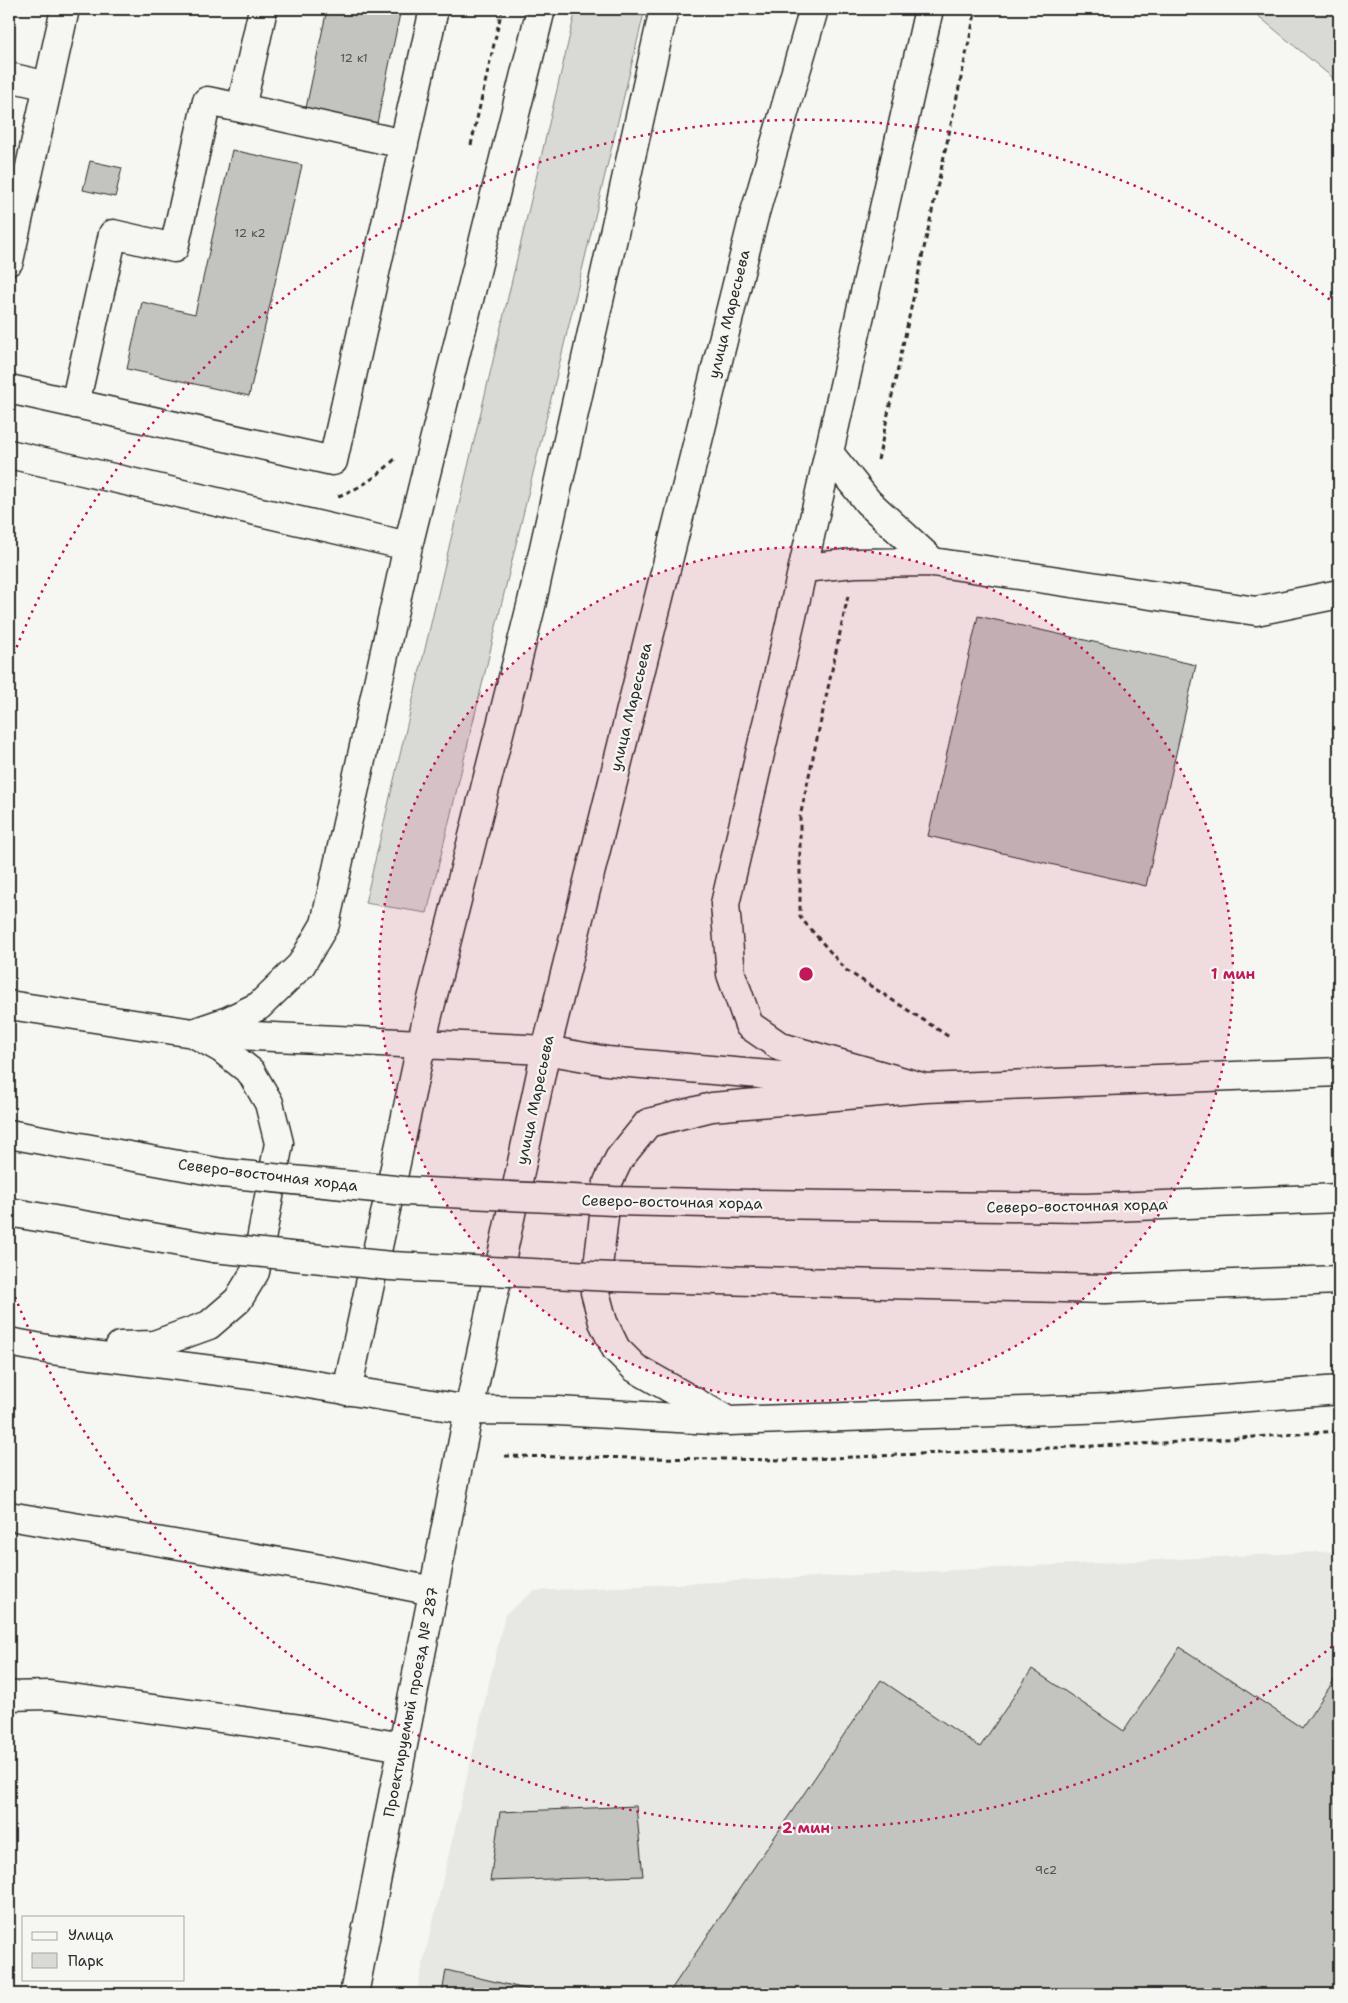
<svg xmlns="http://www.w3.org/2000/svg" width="1348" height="2003" viewBox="0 0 1348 2003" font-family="'Shantell Sans',sans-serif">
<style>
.built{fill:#e7e7e3}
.green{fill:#d9d9d5;stroke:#828280}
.building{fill:#c3c3c0;stroke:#2b2b2b}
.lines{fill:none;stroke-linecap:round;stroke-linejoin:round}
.minor-casing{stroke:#2b2b2b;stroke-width:31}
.highway-casing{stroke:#2b2b2b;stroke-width:31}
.path{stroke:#2b2b2b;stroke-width:3;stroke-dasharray:5 4;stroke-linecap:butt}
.minor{stroke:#f6f6f2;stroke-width:28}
.highway{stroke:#f6f6f2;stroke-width:28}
.highway-bridge-casing{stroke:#2b2b2b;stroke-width:31;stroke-linecap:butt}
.highway-bridge{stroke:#f6f6f2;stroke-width:28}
.ring{fill:none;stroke:#c2185b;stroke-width:2.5;stroke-dasharray:2.5 5}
.labels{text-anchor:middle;stroke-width:4.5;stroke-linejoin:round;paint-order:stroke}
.number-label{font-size:12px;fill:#515150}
.street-label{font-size:15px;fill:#2b2b2b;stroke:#f6f6f2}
.centre{fill:#c2185b;stroke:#f6f6f2;stroke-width:2.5}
.ring-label{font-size:15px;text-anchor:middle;font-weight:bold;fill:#c2185b;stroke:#f6f6f2;stroke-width:4.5;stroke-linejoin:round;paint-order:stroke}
</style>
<rect width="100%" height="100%" fill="#f6f6f2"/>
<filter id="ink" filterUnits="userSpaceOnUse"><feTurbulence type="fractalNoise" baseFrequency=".02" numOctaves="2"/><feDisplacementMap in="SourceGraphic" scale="10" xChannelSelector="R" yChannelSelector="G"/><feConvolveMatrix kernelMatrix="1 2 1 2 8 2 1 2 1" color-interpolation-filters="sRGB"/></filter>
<g filter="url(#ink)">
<!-- built -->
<path class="built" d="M1339 1551V1994H416L505 1615 534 1591Z"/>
<!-- green -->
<path class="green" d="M576 9H645L427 913 365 903Z
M1250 9H1339V83Z"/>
<!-- building -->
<path class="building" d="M327 9H401L377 123 306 108Z
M232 150 302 165 249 396 127 369 142 302 195 314Z
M90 161 122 168 115 197 83 190Z
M978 616 1196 665 1146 886 928 836Z
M1180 1647 1302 1728 1339 1673V1994H668L881 1680 980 1747 1032 1669 1124 1731Z
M636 1806 643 1876 490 1881 500 1812Z
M446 1970 530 1990 529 1994H442Z"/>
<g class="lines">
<!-- minor casing -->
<g class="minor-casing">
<path id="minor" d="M263 9 241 108 404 144
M9 77 48 86
M9 261 65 9
M9 389 333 461 434 9
M75 404 113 234 174 248 207 101 241 108
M829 453 868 502 933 562
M9 454 408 546
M803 568 855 563 933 562 1256 611 1339 594
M9 1005 193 1033 546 1050 607 1061 851 1082
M193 1033 228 1021 259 1006 301 965 325 924 408 546 541 9
M925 1088 781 1047 749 1025 731 974 725 904 792 616 929 9
M9 1342 52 1350 259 1376 469 1410 558 1411 729 1421 1111 1408 1339 1390
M120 1346 154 1345 209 1325 238 1300 255 1272 279 1143 269 1103 251 1072 222 1049 195 1034
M347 1391 426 1023 531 606 664 9
M723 1418 635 1368 616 1349 603 1322 595 1292 608 1182 619 1159 648 1123 712 1107 925 1088 1339 1072
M9 1516 327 1570 433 1591
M9 1696 49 1695 294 1728 402 1747
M354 1994 469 1410 546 1050 754 216 814 9"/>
</g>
<!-- highway casing -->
<g class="highway-casing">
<path id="highway" d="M9 1134 222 1173
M754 1204 1086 1208 1339 1198
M9 1212 214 1248
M754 1281 1105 1289 1339 1280"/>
</g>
<!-- path -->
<path class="path" d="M471 145 502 9
M878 460 976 9
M338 496C361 488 378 476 395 459
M848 596 800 817V917L846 970 951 1038
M505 1456 788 1460 1182 1442 1339 1431"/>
<!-- minor -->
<use href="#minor" class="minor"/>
<!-- highway -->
<use href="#highway" class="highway"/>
<!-- highway-bridge casing -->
<g class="highway-bridge-casing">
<path id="highway-bridge" d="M222 1173 405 1191 614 1201 754 1204
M214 1248 391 1266 612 1277 754 1281"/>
</g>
<!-- highway-bridge -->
<use href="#highway-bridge" class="highway-bridge"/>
</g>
</g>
<!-- distance rings -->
<circle cx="806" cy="974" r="427" fill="#c2185b" fill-opacity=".12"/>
<g class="ring">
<circle cx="806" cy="974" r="427"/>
<path d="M1338 1642A854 854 0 0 1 11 1287M11 661A854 854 0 0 1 1338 306"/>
</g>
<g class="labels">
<!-- number labels -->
<g class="number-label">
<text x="354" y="62">12 к1</text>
<text x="250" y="237">12 к2</text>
<text x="1046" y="1874">9с2</text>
</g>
<!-- street labels -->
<g class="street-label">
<text transform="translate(729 314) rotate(-76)" y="5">улица Маресьева</text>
<text transform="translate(631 707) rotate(-76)" y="5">улица Маресьева</text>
<text transform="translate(535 1100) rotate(-78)" y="5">улица Маресьева</text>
<text transform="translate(268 1175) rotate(7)" y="5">Северо-восточная хорда</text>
<text transform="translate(672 1202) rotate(1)" y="5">Северо-восточная хорда</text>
<text transform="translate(1077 1206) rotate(-1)" y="5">Северо-восточная хорда</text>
<text transform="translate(411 1702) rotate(-79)" y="5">Проектируемый проезд № 287</text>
</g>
</g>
<circle cx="806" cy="974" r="8" class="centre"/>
<g class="ring-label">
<text x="1233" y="979">1 мин</text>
<text x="806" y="1833">2 мин</text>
</g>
<!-- margin -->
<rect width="1348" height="2003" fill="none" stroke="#f6f6f2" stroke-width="30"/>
<rect x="15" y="15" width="1318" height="1973" fill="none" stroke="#2b2b2b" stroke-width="2" filter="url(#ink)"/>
<!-- legend -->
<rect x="22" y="1916" width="162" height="65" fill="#f6f6f2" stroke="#a5a5a2"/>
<rect x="32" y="1932" width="25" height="8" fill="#f6f6f2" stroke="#a5a5a2"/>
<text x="68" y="1940" font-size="15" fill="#2b2b2b">Улица</text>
<rect x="32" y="1953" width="25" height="15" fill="#d9d9d5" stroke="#a5a5a2"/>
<text x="68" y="1966" font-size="15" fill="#2b2b2b">Парк</text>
</svg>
